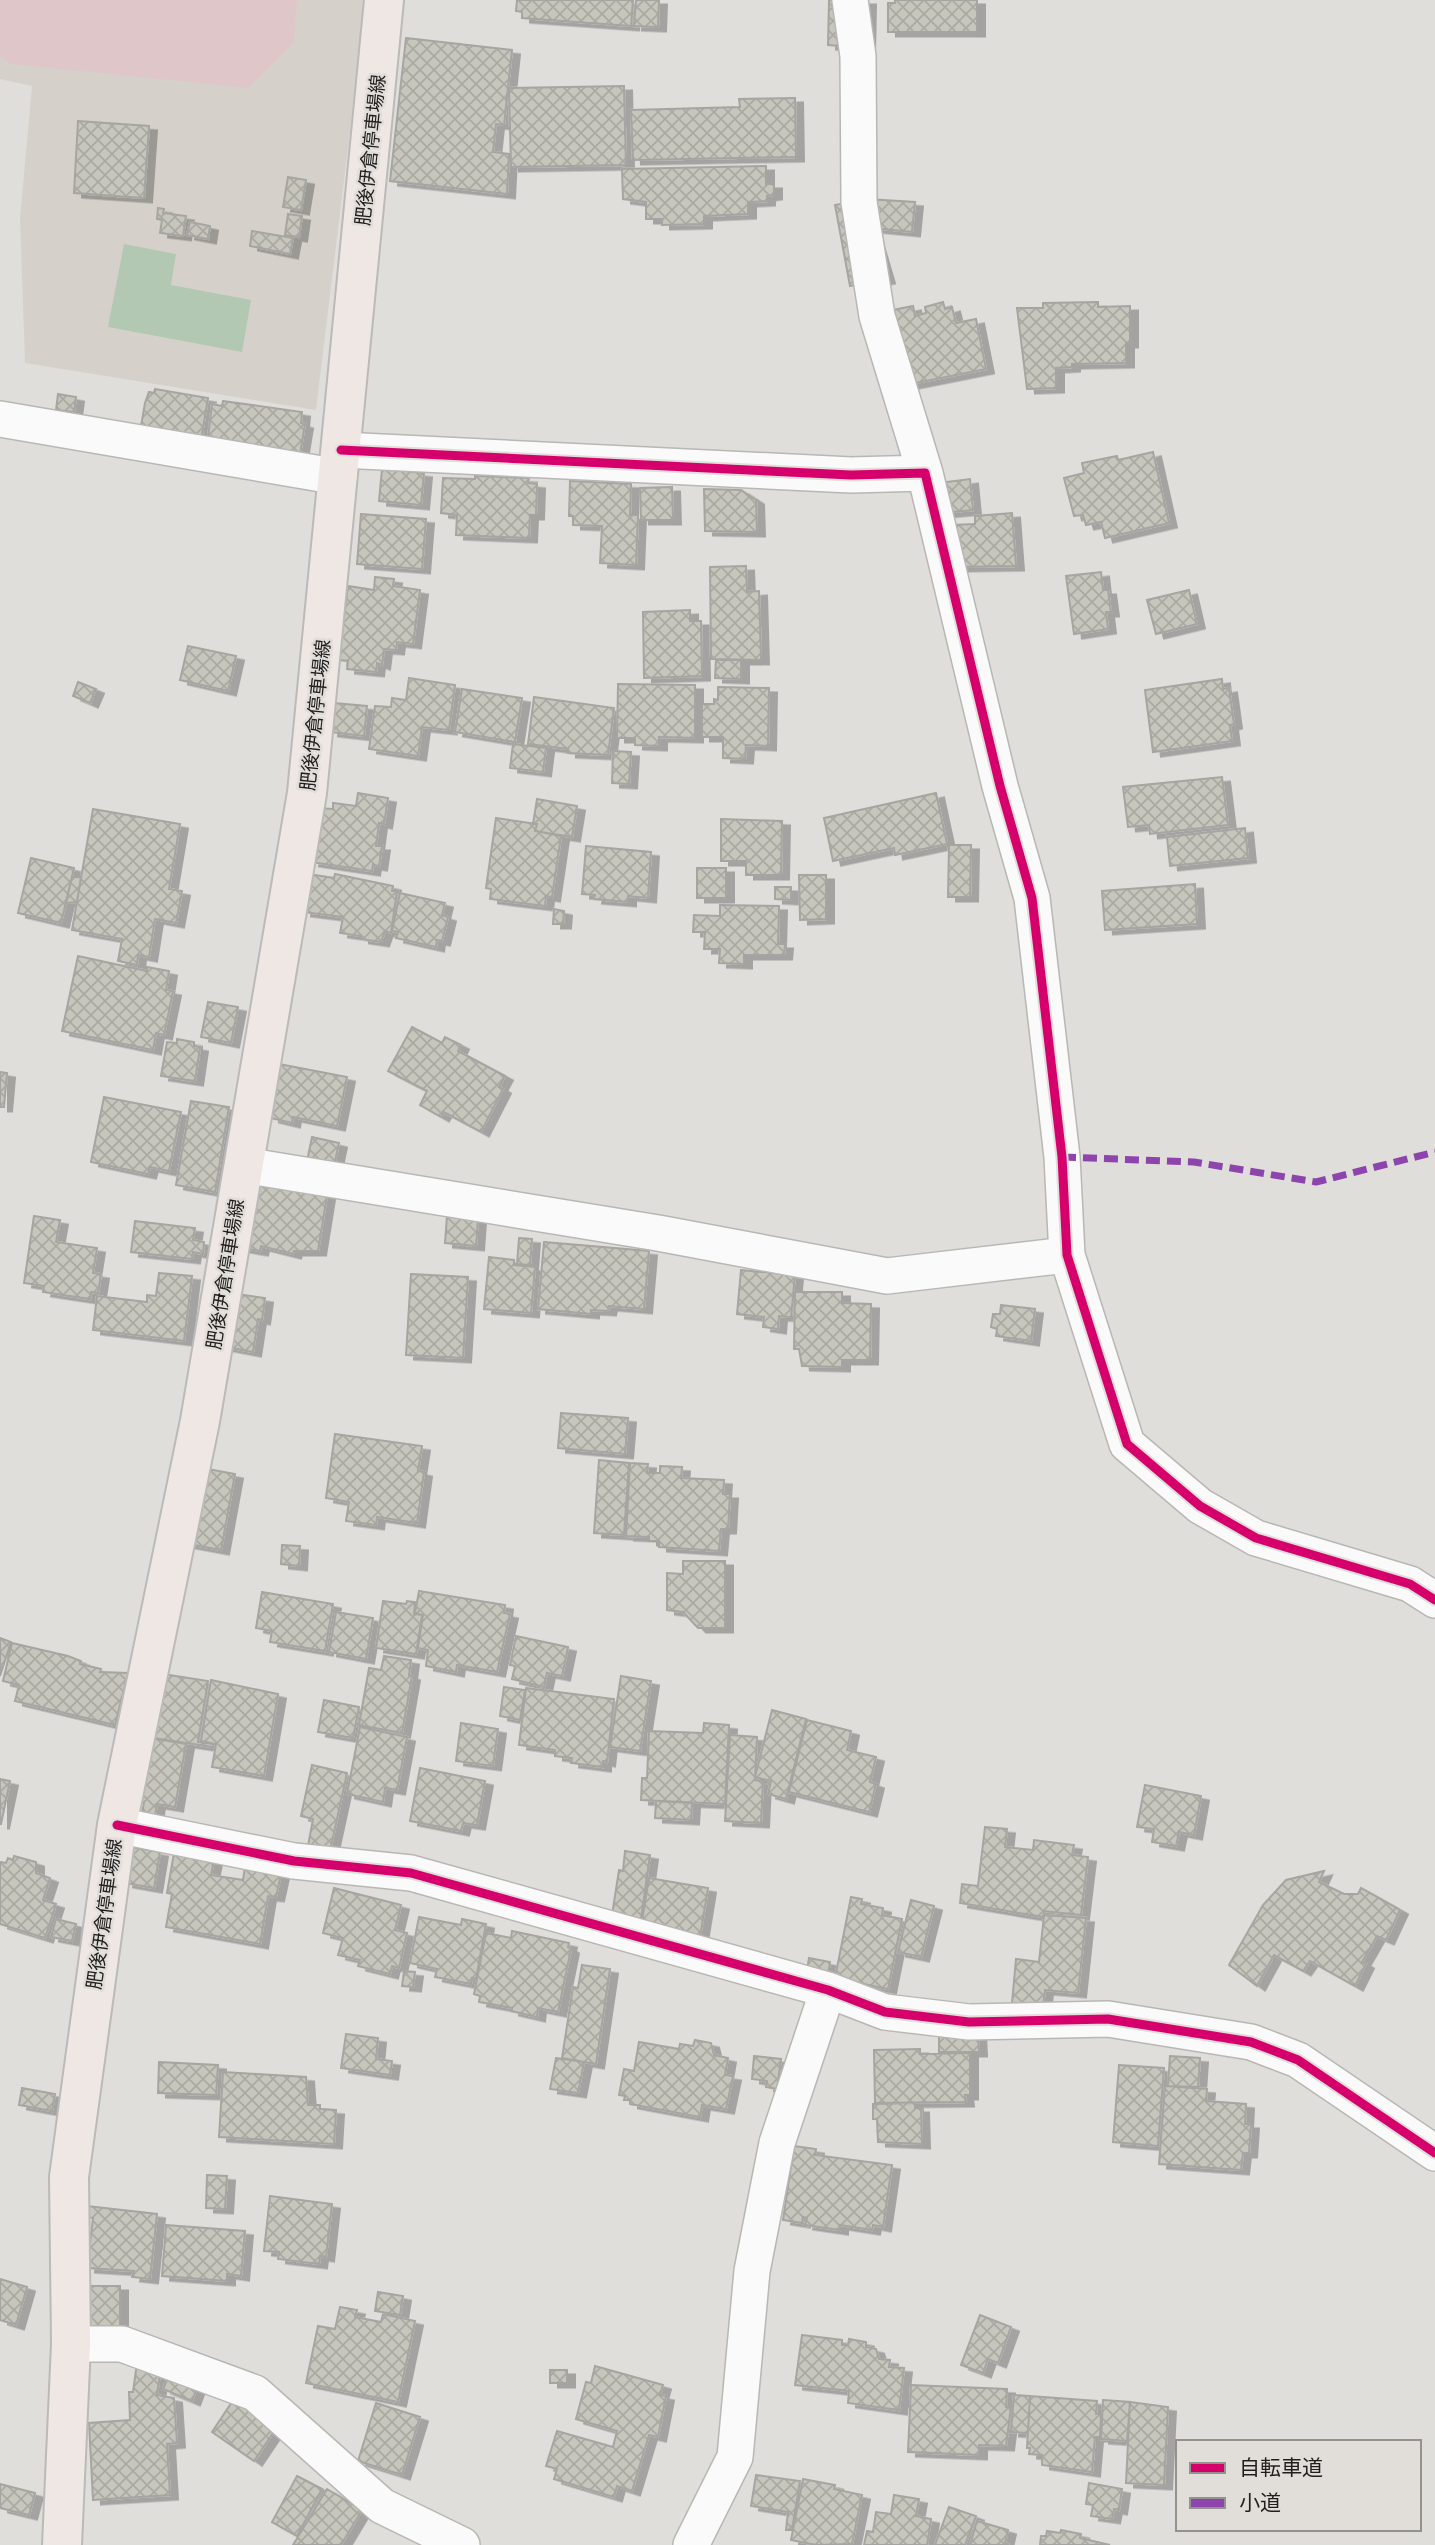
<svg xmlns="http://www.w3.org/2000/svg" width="1435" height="2545" viewBox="0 0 1435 2545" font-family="'PT Serif','Noto Sans JP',serif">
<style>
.built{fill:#d5d1ca}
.pitch{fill:#dfc7c9}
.water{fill:#b3c8b2}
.building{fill:url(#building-cross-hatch);stroke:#a6a5a2;stroke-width:2;filter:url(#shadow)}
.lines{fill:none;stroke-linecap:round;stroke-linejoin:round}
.minor-casing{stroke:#b8b7b4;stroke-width:38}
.major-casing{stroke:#bbbab8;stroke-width:42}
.minor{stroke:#fafafa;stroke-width:35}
.major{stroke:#eee7e4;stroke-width:38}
.quiet{stroke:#8e44ad;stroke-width:7;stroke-dasharray:14 7;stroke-linecap:butt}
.cycleway-casing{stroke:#e1deda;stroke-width:13}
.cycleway{stroke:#d6006c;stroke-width:9}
.labels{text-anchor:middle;stroke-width:5;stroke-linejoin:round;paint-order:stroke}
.street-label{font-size:19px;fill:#201f1d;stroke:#e1deda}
</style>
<defs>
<pattern id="building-cross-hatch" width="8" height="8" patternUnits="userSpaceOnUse" patternTransform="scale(1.75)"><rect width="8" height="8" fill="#c7c6bd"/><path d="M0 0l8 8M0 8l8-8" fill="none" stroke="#abaaa2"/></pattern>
<filter id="shadow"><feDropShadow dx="8" dy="4.5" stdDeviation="0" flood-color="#0004"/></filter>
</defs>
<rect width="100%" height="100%" fill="#e0dedb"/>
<!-- built -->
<path class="built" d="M0 0H366L316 410 25 363 20 218 32 86 0 79Z"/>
<!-- pitch -->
<path class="pitch" d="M0 0H297L294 42 248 88 10 64 0 56Z"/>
<!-- water -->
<path class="water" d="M124 244 176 254 171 285 251 300 242 352 108 327Z"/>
<!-- building -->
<path class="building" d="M517 0H633L631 26 522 18V12L516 11Z
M636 0H659L658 27 634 26Z
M829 0H868L867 48 828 45Z
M895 0H977V32H888V3H895Z
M406 38 512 50 504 125 496 124 493 152 509 154 507 194 390 181Z
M624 86 626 165 511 167 509 88Z
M795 98 796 157 633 160 631 110 740 107 739 99Z
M78 121 149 126 144 198 74 193Z
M766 166V184H774V195L767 196V201L748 202V214L704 216V224L662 225V219H646V202L623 199 622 169Z
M288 177 306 180 301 210 283 207Z
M867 199 915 202 912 232 872 228 887 279 850 286 835 205Z
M158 208 164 209 163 213 186 216 183 236 160 233 162 220 157 219Z
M288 214 302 216 299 237 285 235Z
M190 222 210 226 208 239 187 235Z
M252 231 293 238 290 254 250 246Z
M943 302 945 309 952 307 956 323 976 319 986 369 901 386 876 360H872L865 327 888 311 913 306 915 316 926 313 925 307Z
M1098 302V307L1130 306V343H1126V363L1072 364V367L1056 368V388L1027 389 1017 308H1043V303Z
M155 389 208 398 201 440 141 426 145 403 149 392 154 393Z
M58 394 76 397 74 412 56 410Z
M223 401 302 412 301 423 305 424 300 454 208 438 212 404 222 406Z
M1153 452 1169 523 1105 538 1101 522 1086 525 1083 515 1074 516 1064 478 1084 473 1082 463 1117 456 1118 460Z
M382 469 424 473 421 505 379 501Z
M475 476 529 478 528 483 537 484 536 515H530L529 538 456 535 457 515 441 513 443 478 475 479Z
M970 479 973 510 942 513 938 483Z
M570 481 631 484 630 515H638L636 565 600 563 602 526 573 525V516H569Z
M672 487 673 520H641L640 488Z
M704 489 741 490 756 500 757 532 705 531Z
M1012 513 1016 566 954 567 953 525 975 524V516Z
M361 514 426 519 422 569 357 564Z
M746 566 747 592 759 591 761 660 711 659 710 567Z
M1101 572 1103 590H1108L1111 612H1106L1108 629 1074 634 1066 576Z
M375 577 394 579 393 586 420 590 413 644 397 642 396 650 384 649 382 665 377 663 376 672 347 669 348 661 339 660 348 586 374 590Z
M1189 590 1197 624 1156 634 1147 600Z
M690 610V621H701L702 676 644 678 643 612Z
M188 646 236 656 228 691 180 680Z
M716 660H741V679L715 678Z
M409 678 455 685 449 730 422 727 418 756 369 749 375 706 391 707 392 698 406 700Z
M1222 679 1223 689 1229 688 1234 724 1230 725 1232 741 1153 752 1145 690Z
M78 682 96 689 90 703 73 696Z
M618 684 695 685V738L659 737V746L635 745V738H617Z
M718 687 769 688 768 746 746 745 745 759 723 758V737H702V704H714V699L718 700Z
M462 689 522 698 515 742 455 732Z
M534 697 614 708 608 755 568 753V749L528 744Z
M334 703 367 706 364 736 330 732Z
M513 744 546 748 543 772 510 768Z
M613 751 631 752 629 784 612 783Z
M1222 777 1228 825 1150 834 1149 825 1128 827 1123 787Z
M358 793 388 798 384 824 379 823 376 846H382L379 866 373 865 372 871 311 862 319 808 333 809V803L356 806Z
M936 793 947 844 895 855 894 848 833 861 824 818Z
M537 799 577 806 572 837 535 831 537 824H533Z
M93 809 180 824 169 889 182 891 176 923 155 919 149 957 138 955 137 965 118 961 122 939 72 930Z
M496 818 537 824 535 831 561 836 552 897 546 896 545 906 490 899 491 889 486 888Z
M721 819 782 821 781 875H746V861H721Z
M1245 828 1248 858 1170 866 1167 837Z
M949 845H971L970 897H948Z
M586 846 651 852 648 898 628 896V902L594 899 595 895 582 894Z
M31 858 74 868 61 923 18 913Z
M697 868H726V898H697Z
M309 874 334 878 335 874 393 886 392 891H397L391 933 385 931 381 942 361 939V936L340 933 343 917 303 912Z
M799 875H826V919L800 920Z
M72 877H81L77 902 66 903Z
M1195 884 1197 924 1105 930 1102 891Z
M775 887H791V900L775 899Z
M400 893 445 903 442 915 448 917 442 941 437 940 436 947 396 938 398 932 392 931Z
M720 905 779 906 778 944H785L784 955H744V964L719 963 720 949H704L705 932H693L694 915 720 916Z
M554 909 564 911 563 924H553Z
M78 956 147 971V967L169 971 166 990 173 991 164 1035 156 1033 153 1050 62 1031Z
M208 1002 238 1007 231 1043 201 1037Z
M412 1027 442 1043 445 1037 461 1045 458 1051 505 1076 499 1087 503 1089 481 1132 444 1112 441 1117 420 1105 427 1091 388 1071Z
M177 1039 194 1042V1046L200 1047 195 1081 161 1076 167 1042 177 1043Z
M279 1064 347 1077 337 1126 293 1117 292 1123 271 1118Z
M0 1072 7 1073 4 1107H0Z
M104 1097 181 1112 169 1171 150 1167 148 1174 91 1162Z
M191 1101 229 1107 215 1192 176 1185Z
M312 1137 339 1143 333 1171 306 1166Z
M248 1176 328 1189 318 1251H294L293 1254 261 1246 260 1251 236 1247Z
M34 1216 60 1220 56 1242 97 1248 93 1273 101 1274 98 1293 91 1292 90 1299 43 1292 44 1286 24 1283Z
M447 1216 478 1218 476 1246 445 1243Z
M135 1221 195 1228 193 1240 204 1242 203 1254 193 1252 192 1259 131 1252Z
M519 1238 532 1239 530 1265 517 1264Z
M544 1242 649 1251 644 1309 609 1306 608 1311 591 1310V1314L538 1309Z
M489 1257 514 1260V1265L535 1267 531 1313 484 1309Z
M741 1270 795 1275 791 1317 779 1316 778 1329 763 1327 764 1317 737 1314Z
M159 1273 192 1276 184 1341 93 1330 97 1296 147 1302V1295L156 1296Z
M411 1274 468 1277 463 1358 406 1355Z
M795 1292H842V1303L871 1304 870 1360H842V1367L802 1366 799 1349H794Z
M230 1293 265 1298 262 1320 258 1319 253 1352 221 1346Z
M1001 1305 1035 1309 1031 1341 996 1336 997 1329 991 1327 993 1314H1000Z
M561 1413 628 1418 625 1454 558 1448Z
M335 1434 422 1446 418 1471 424 1472 417 1523 377 1517 376 1525 346 1521 349 1502 326 1498Z
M599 1460 629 1463 624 1535 594 1533Z
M630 1463 648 1464 647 1473H660V1466L682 1467 681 1478 724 1480 723 1494H730L728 1529H721L719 1551 659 1547V1541H649V1537L626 1536Z
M197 1467 235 1474 221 1550 183 1543Z
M282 1545 300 1546 299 1566 281 1564Z
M683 1561H725V1628H698L683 1612 667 1610V1573L683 1574Z
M419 1591 505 1605 504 1613 510 1614 497 1672 457 1665 456 1672 426 1666 428 1650 418 1648 423 1615 415 1613Z
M262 1592 333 1604 325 1651 270 1642 272 1631 256 1628Z
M383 1601 406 1604 407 1601 415 1602 414 1614 422 1615 416 1654 376 1648Z
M336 1612 373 1618 366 1659 329 1652Z
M516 1636 568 1647 562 1676 547 1673 544 1687 512 1679 515 1666 510 1665Z
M0 1638 11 1642 0 1676Z
M12 1643 68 1656 81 1661 80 1664 101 1669 100 1672 128 1673 115 1725 15 1701 19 1685 3 1681Z
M384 1656 411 1660 409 1675 412 1676 402 1733 359 1725 369 1668 381 1670Z
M163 1674 208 1681 198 1742 213 1744V1747L153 1738Z
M621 1676 651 1681 640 1751 610 1747Z
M211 1680 278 1694 264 1776 212 1767 216 1744 201 1741Z
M504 1687 525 1690 520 1720 500 1716Z
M526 1688 614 1699 607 1762 603 1761V1767L571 1763 572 1758 555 1756V1750L519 1745Z
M324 1700 359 1707 353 1738 318 1732Z
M772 1710 806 1719 786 1799 768 1794 771 1781 755 1777Z
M807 1720 851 1731 847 1750 876 1757 870 1782 876 1784 869 1812 789 1792Z
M461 1723 498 1729 493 1766 456 1761Z
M704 1723 729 1725 725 1804 641 1800 642 1778H647L649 1731 703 1733Z
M360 1727 407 1737 397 1790 385 1788 383 1802 347 1794Z
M730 1735 757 1737 755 1780 763 1781 761 1823 725 1821Z
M151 1738 186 1744 175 1807 157 1804 154 1822 141 1820 144 1802H140Z
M312 1765 347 1773 330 1851 308 1846 313 1819 301 1816Z
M420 1768 485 1781 477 1825 463 1823 461 1831 410 1821Z
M0 1779 10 1781 1 1824H0Z
M1145 1785 1201 1796 1194 1835 1179 1832 1176 1846 1152 1842 1154 1829 1137 1827Z
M656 1801 692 1803 691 1820 655 1818Z
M985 1827 1007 1829 1005 1847 1033 1850 1034 1840 1074 1845 1072 1855 1088 1857 1081 1915 1044 1911 1043 1917 960 1903 962 1884 978 1886Z
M131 1847 160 1852 154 1888 125 1883Z
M625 1851 650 1855 639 1933 610 1928 619 1870 623 1871Z
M174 1853 214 1860 211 1875 243 1880 245 1867 281 1874 276 1897 268 1896 260 1944 166 1927 172 1894 167 1893Z
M14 1856 36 1862V1873L50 1878 43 1900 56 1904 45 1938 0 1924V1862L6 1863 8 1858 13 1860Z
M1324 1871 1319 1882 1344 1894H1358L1361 1888 1400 1910 1386 1940 1377 1936 1362 1962 1366 1964 1355 1986 1310 1961 1303 1971 1274 1955 1257 1986 1229 1965 1263 1905 1286 1880Z
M649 1878 708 1888 699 1943 640 1933Z
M334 1888 401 1905 395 1930 407 1933 399 1968 392 1966 390 1974 358 1966 360 1960 338 1955 343 1938 323 1933Z
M851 1897 862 1899 861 1904 883 1908 882 1915 902 1919 888 1989 835 1978Z
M911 1900 934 1906 921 1957 898 1952Z
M1044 1915 1086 1918 1078 1993 1045 1990 1043 2006 1012 2003 1016 1959 1039 1962Z
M419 1917 461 1925 462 1919 486 1924 476 1979 472 1978 471 1984 435 1977 437 1969 410 1963Z
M56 1919 76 1924 72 1941 51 1937Z
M512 1931 569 1943 568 1947 571 1949 558 2012 538 2008 537 2017 511 2011 512 2008 479 2002 480 1996 474 1994 486 1933 511 1938Z
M809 1958 830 1962 826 1986 805 1982Z
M582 1965 610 1969 596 2064 562 2058 573 1987 578 1988Z
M404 1971 415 1972 413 1987 402 1986Z
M939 2031H978L979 2052H939Z
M346 2034 378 2038 376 2059 392 2061 390 2075 341 2068Z
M695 2040 711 2043 714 2055 728 2058 725 2075 733 2076 726 2109 702 2105 700 2117 630 2104V2100H624L625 2096 619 2095 624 2069 634 2071 639 2042 679 2049 680 2044 693 2046Z
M920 2049V2054L970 2053V2095H965L966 2102 875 2103 874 2050Z
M754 2056 781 2059 777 2089 766 2087 767 2081 752 2079Z
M1170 2056 1200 2058 1198 2087 1168 2086Z
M556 2058 584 2062 578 2093 550 2089Z
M159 2062 218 2065 216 2095 158 2093Z
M1119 2065 1164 2068 1158 2146 1113 2142Z
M223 2072 306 2077 308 2105H320V2109L336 2110 334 2144 219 2137Z
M1165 2086 1207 2089 1206 2101 1246 2104 1245 2124H1251L1249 2153H1243L1241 2170 1159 2164Z
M22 2088 55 2094 52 2111 19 2105Z
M915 2103V2108H921L922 2144 878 2142 877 2119H873V2104Z
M794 2146 816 2149 815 2155 892 2165 883 2227 873 2225 872 2230 840 2225V2230L805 2225 807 2218 803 2217 802 2223 783 2220Z
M207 2175 227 2176 225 2209 206 2208Z
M270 2196 332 2204 326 2257 320 2256 319 2264 278 2259 279 2252 264 2251Z
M87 2206 157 2214 150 2279 132 2277 134 2271 87 2268 93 2218 85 2217Z
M166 2225 245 2231 241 2276 227 2274V2281L162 2276Z
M0 2279 27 2287 16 2325 0 2320Z
M85 2286H120V2334L84 2333Z
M378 2292 403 2296 400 2315 375 2311Z
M340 2307 357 2310 355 2317 381 2322 383 2314 415 2321 398 2402 306 2383 318 2326 335 2329Z
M980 2315 1011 2327 998 2363 988 2359 983 2373 961 2365Z
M802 2335 842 2340V2345H848L849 2339 866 2342V2347L876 2349 879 2359 890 2360 889 2367 904 2368 899 2410 848 2403 849 2391 795 2385Z
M137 2363 161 2367 157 2395 174 2398 177 2443 167 2444 170 2495 93 2500 89 2423 130 2420 129 2392H133Z
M595 2366 663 2385 660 2395 666 2396 658 2437 649 2435 632 2491 617 2486 614 2497 554 2479 557 2469 546 2466 557 2431 613 2447 617 2431 576 2419 586 2382 591 2383Z
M550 2370H567V2383H550Z
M170 2373 198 2385 192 2401 163 2389Z
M911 2385 1007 2389 1006 2407H1011L1006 2446 979 2445V2455L908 2452Z
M1014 2395 1030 2396 1028 2433 1011 2432Z
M1030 2396 1097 2401 1096 2414H1101L1100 2437H1095L1092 2472 1042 2465V2455L1029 2454 1030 2448H1027Z
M234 2399 277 2427 254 2461 212 2432Z
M1103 2400 1130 2402 1127 2441 1101 2439Z
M1130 2402 1168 2407 1164 2485 1126 2483Z
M376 2403 420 2417 402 2475 358 2461Z
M756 2475 800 2481 792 2530H786L788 2512 751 2506Z
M297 2476 322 2489 297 2536 272 2522Z
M803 2479 835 2485 834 2489 862 2495 852 2544 816 2545 791 2540Z
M1089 2483 1122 2489 1119 2510 1114 2509 1112 2519 1091 2516 1093 2505 1086 2504Z
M0 2484 35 2493 29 2515 0 2508Z
M327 2489 362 2510 341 2545H293Z
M894 2495 919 2499 916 2516 931 2519 927 2545H864L867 2531 873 2532 876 2512 891 2514Z
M949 2507 976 2516 965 2545H935Z
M977 2521 1008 2530 1005 2543 1009 2545H970Z
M1061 2530 1081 2534 1080 2538 1110 2545H1040L1041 2536H1046L1047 2531 1060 2533Z"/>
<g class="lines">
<!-- minor casing -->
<g class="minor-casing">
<path id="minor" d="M850 0 858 56 859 202 877 316 925 473
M0 419 339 477
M341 450 851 475 925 473 1000 786 1032 898 1062 1157 1067 1255 1127 1444 1200 1506 1256 1538 1410 1584 1435 1600
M243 1165 658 1233 887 1276 1067 1255
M117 1825 294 1861 411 1873 828 1990 885 2012 969 2022 1108 2019 1251 2042 1298 2060 1435 2153
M71 2344H122L255 2393 382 2506 462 2545
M691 2545 735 2457 752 2271 777 2143 828 1990"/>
</g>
<!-- major casing -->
<g class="major-casing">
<path id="major" d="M62 2545 71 2344 69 2177 117 1825 200 1421 307 793 384 0"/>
</g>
<!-- minor -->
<use href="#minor" class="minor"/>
<!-- major -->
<use href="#major" class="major"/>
<!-- quiet -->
<path class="quiet" d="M1062 1157 1194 1162 1316 1182 1435 1152"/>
<!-- cycleway casing -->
<g class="cycleway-casing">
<path id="cycleway" d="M341 450 851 475 925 473 1000 786 1032 898 1062 1157 1067 1255 1127 1444 1200 1506 1256 1538 1410 1584 1435 1600
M117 1825 294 1861 411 1873 828 1990 885 2012 969 2022 1108 2019 1251 2042 1298 2060 1435 2153"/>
</g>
<!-- cycleway -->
<use href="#cycleway" class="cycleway"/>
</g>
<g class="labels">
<!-- street labels -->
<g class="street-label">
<text transform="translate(370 150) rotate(-84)" y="7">肥後伊倉停車場線</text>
<text transform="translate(315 715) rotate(-84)" y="7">肥後伊倉停車場線</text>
<text transform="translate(225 1274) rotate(-81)" y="7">肥後伊倉停車場線</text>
<text transform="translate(104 1914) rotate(-82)" y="7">肥後伊倉停車場線</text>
</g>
</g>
<!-- legend -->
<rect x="1176" y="2440" width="245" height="91" fill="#e1deda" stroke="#94928e" stroke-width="2"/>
<rect x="1190" y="2463" width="35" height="10" fill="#d6006c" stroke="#94928e" stroke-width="2"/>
<text x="1239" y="2475" font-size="21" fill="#201f1d">自転車道</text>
<rect x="1190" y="2498" width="35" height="10" fill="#8e44ad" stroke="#94928e" stroke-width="2"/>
<text x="1239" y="2510" font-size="21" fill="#201f1d">小道</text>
</svg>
